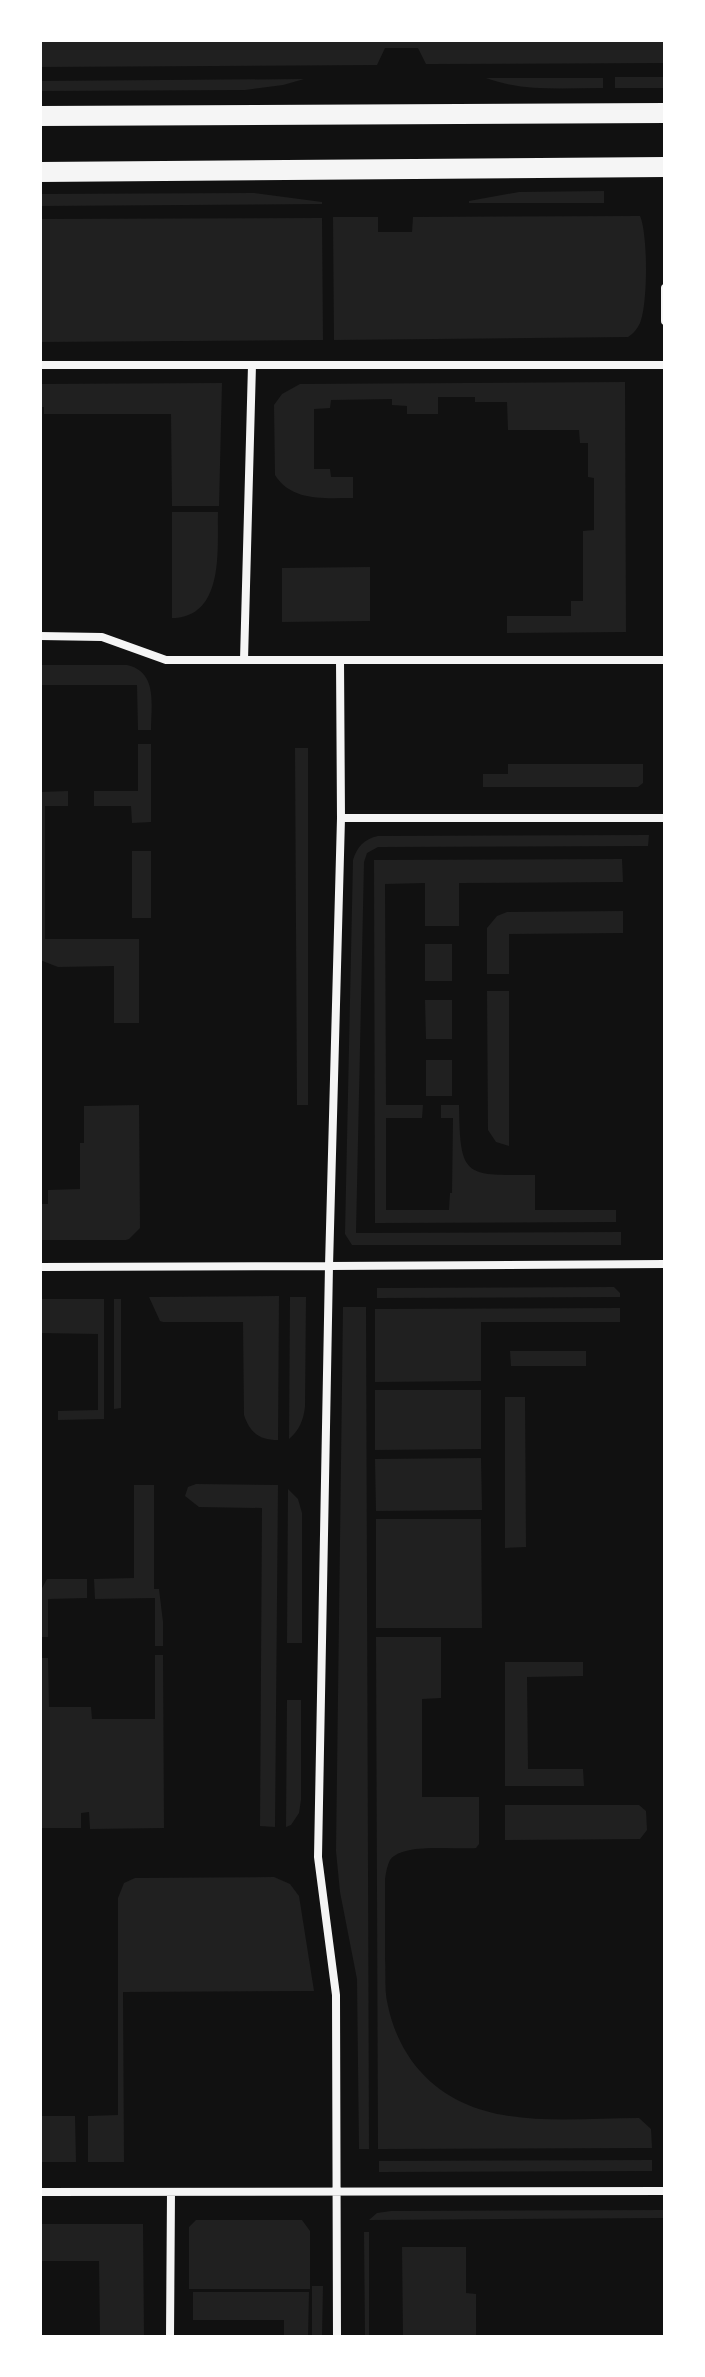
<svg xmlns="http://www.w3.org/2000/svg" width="705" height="2377" viewBox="0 0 705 2377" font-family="'Source Sans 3',sans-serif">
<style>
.green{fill:#202020}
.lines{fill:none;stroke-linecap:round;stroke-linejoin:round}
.minor{stroke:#f5f5f5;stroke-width:8}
.primary{stroke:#f5f5f5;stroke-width:20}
</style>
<rect width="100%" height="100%" fill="#111"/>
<!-- green -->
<path class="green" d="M40 40H665V63L426 64 418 48H385L377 65 40 67Z
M615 77H665V88H615Z
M486 78H603V88C563 88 524 92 486 78Z
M304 79 283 85 245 90 40 91V81Z
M604 191V203H469V201L519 192Z
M254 193 322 202V204L40 206V194Z
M640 216C648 234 648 304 640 323 637 329 634 333 628 337L334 340 333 217H378V232H412L413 217Z
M322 218 323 340 40 342V219Z
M625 382 626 632 507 633V616H571V601H583V531L594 530V478L588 477V443H580L579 430H508L507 402H475V397H438V414H407V406L392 405V399L331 400 330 408 314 409V469H330L331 477H353V498C325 498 292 502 275 475L274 405 282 394 300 384Z
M222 383 219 506H172L171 414H44V407H40V384Z
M172 512H218C217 549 225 617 172 618Z
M370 567V621L282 622V568Z
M40 665H127C158 672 151 705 151 730H138L137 685H40Z
M138 744H151V822L132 823 131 806H94V791H138Z
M295 748H308V1105H297Z
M508 764H643V783L638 787H483V774H508Z
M68 791V806H45V939H139V1023H114V966L58 967 40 960V792Z
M649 835 648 846 378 847 367 853 364 862 356 1233 621 1232V1245H352L345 1234 353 860C357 847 364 839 378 836Z
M132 851H151V918H132Z
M622 859 623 882 459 883V926H425V883L385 884 386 1105H423L422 1118H386V1210H449L450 1193H452L453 1118H441V1105H459C460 1179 465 1175 535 1175V1210H616V1222L375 1223 374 860Z
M623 911V933L509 934V974H487V928L497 916 507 912Z
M425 944H452V981H425Z
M487 991H509V1146L496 1142 488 1130Z
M425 1000H452V1039H426Z
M426 1060H452V1096H426Z
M139 1105 140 1228 129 1239 126 1240H40V1204H48V1190L80 1189V1143H84V1106Z
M614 1287 620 1293V1297L377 1298V1288Z
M279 1296 278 1440C260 1440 250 1433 244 1415L243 1322H163L160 1321 149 1297Z
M290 1297H306L305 1406C304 1419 299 1431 289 1439Z
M40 1299H104V1419L58 1420V1411L98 1410V1334L40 1333Z
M114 1299H121V1408L114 1409Z
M343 1307H366L369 2149H359L357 1979 340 1892 336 1851Z
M620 1308V1322H481V1381L375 1382V1309Z
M510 1351H586V1366H511Z
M375 1390H481V1449L375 1450Z
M505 1397H525L526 1547 505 1548Z
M481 1458 482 1510 376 1511 375 1459Z
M196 1484 278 1485 275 1827 260 1826 262 1508 199 1507 185 1496 188 1487Z
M134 1485H154V1589H159L163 1622V1646H155V1598L95 1599 94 1579 134 1578Z
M288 1489 298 1499 302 1513V1643H287Z
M376 1519H481L482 1628H376Z
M47 1579H87V1598L48 1599V1637H40V1592Z
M376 1637H441V1698L422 1699V1797H479V1844L476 1848C455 1850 403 1842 390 1860 387 1866 386 1872 385 1879 385 1905 385 1931 385 1958 386 1974 384 1991 388 2006 393 2030 404 2053 420 2071 475 2133 565 2118 639 2118L651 2129 652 2148 378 2149Z
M155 1655H163L164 1828 90 1829 89 1812 81 1813V1828H40V1658H48L49 1707H91L92 1719H155Z
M505 1662H583V1676L527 1677 528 1769H583L584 1786H505Z
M287 1700H301V1800L299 1813 291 1825 286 1827Z
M505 1805H639L646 1811 647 1830 640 1839 505 1840Z
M274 1877 290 1884 299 1896 314 1991 123 1992 124 2162H88V2116L118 2115V1898L124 1883 135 1878Z
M40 2116H75L76 2162H40Z
M652 2160V2171L379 2172V2161Z
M665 2210V2218L369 2220 377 2213 391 2211Z
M196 2220H302L310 2231V2289H189V2227Z
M40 2224H143L144 2337H100L99 2261H40Z
M364 2232H369V2337H365Z
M402 2247H466V2293L476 2294V2337H403Z
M312 2286H323L322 2337H312Z
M193 2292H309L308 2337H284V2320H193Z"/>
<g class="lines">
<!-- minor -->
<path class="minor" d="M665 288V321
M40 365H665
M40 636 102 637 166 660H665
M244 660 252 365
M341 818H665
M40 1267 329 1266 341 818 340 660
M40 2192 665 2191
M170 2337 171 2192
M337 2337 336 1995 318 1857 329 1266 665 1264"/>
<!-- primary -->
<path class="primary" d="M40 116 665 113
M40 172 665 167"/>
</g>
<!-- border -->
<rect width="705" height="2377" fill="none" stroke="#ffffff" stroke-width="84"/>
</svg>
